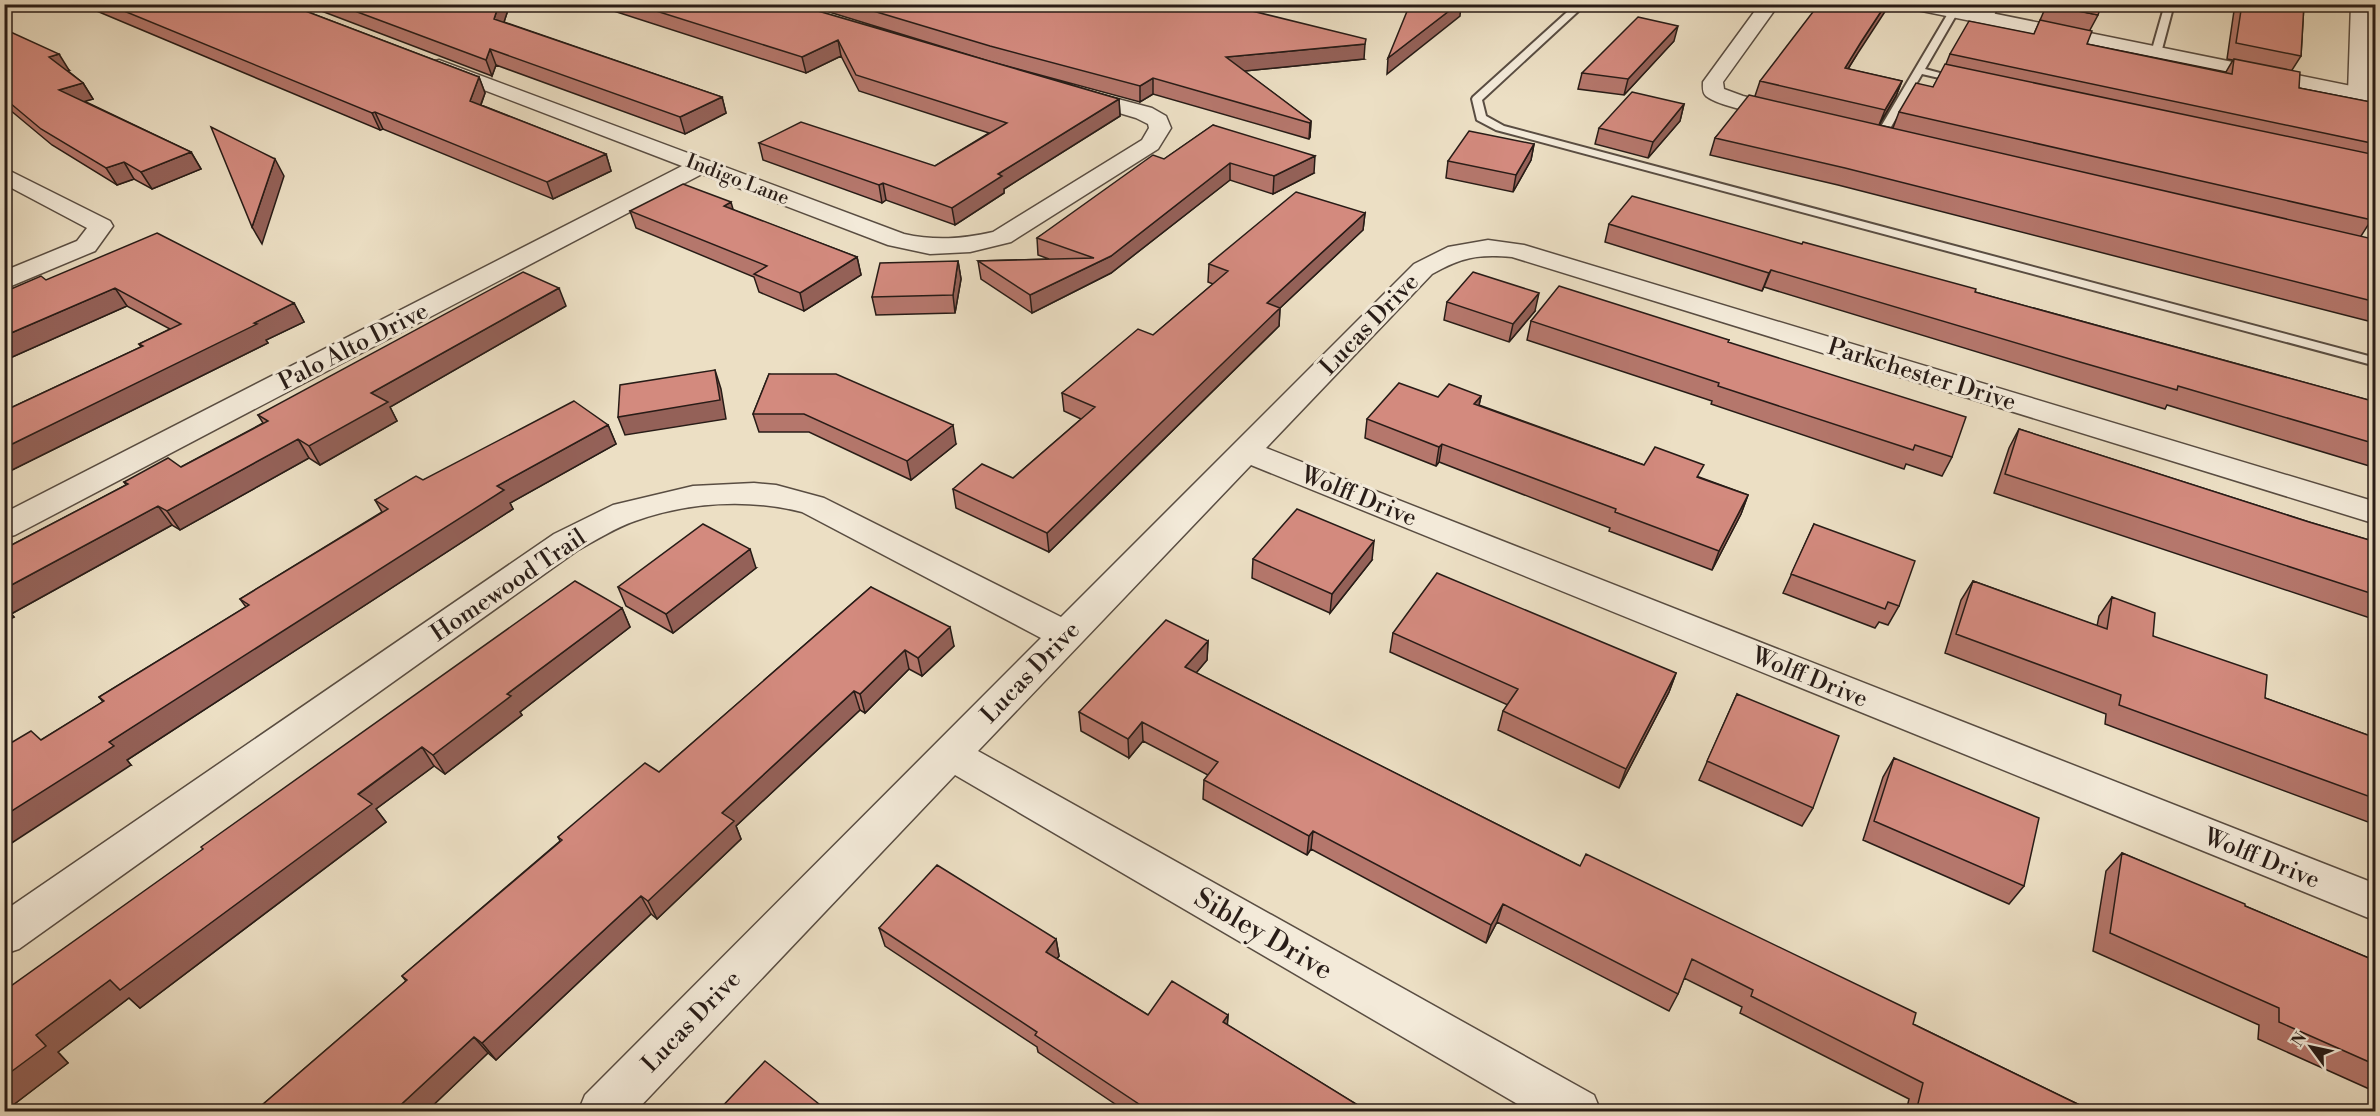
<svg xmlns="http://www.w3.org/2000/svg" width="2380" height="1116" viewBox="0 0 2380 1116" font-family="'Libre Bodoni',serif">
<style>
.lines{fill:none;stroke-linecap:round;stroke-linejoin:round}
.service-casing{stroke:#594d42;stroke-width:4}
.minor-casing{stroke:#594d42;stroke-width:3}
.tertiary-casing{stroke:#594d42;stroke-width:3}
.service{fill:#f3ead9;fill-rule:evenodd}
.minor{fill:#f3ead9;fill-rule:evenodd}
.tertiary{fill:#f3ead9;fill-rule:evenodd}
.wall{fill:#b5776c;stroke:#281c17;stroke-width:1.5}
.shaded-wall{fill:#946158;stroke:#281c17;stroke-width:1.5}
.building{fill:#d38a7e;stroke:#281c17;stroke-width:1.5}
.labels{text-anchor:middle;stroke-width:6;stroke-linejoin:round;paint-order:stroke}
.far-street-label{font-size:20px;fill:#281c17;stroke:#f3ead9}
.street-label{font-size:24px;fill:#281c17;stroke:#f3ead9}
.near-street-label{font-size:28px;fill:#281c17;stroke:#f3ead9}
</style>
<rect width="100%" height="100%" fill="#ecdfc4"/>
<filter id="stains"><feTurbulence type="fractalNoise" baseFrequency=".00333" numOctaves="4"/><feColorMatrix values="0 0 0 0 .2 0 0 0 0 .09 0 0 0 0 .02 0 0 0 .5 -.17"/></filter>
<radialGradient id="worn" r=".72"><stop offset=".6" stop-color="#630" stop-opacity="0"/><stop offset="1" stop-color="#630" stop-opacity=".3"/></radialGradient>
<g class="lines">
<!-- service casing -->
<g class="service-casing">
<path id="service" d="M1332 4H1342V6L1337 9Z
M1576 4H1586L1482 100 1486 116 1504 126 2376 358V366L1496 130 1477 120 1472 99 1473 97Z
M2165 4H2174L2161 53 2156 56 2151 53Z
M1950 10 1958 12 1925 69 1966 80 1961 83 1922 74 1885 137H1877L1876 135Z"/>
</g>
<!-- minor casing -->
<g class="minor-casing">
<path id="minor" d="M1760 4H1779L1723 82 1724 89 1743 96 1794 108 1797 113 1794 118 1786 119C1768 115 1719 107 1706 96 1702 92 1703 87 1703 82Z
M1981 4H1999L1991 22H1977L1975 18Z
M2351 4H2369L2368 93 2365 97 2358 99 2351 97 2348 93Z
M439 60 904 234C935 241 962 239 993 232L1142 140 1149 128 1148 124 1136 118 1069 98 1066 94 1069 90 1076 88 1152 108 1166 116 1171 128 1158 149 1011 242 970 252 930 254 888 245 702 174 15 535 4 538V513L682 166 432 70 429 66 432 62Z
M4 168 110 221 113 226 95 251 4 289V271L77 241 87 228 4 184Z
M1488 240 1524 245 2376 502V524L1512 257C1478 254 1462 257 1432 274L1266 448 2376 884V921L1251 465 978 751 1594 1095 1601 1112H1531L955 775 635 1112H578L585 1095 1041 638 802 512C748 498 688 502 635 521 615 528 596 540 578 550L19 949 4 954V911L554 534 613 505 693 486 754 483 776 485 824 498 1061 617 1414 264 1448 247Z"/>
</g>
<!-- tertiary casing -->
<g class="tertiary-casing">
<path id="tertiary" d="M1908 4H1947L2376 91V103L1917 10 1910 8Z"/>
</g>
<!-- service -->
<use href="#service" class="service"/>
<!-- minor -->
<use href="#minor" class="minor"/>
<!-- tertiary -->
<use href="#tertiary" class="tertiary"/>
</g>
<!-- wall -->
<path class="wall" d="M80 4H287L479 77 485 93 481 105 606 154 611 171 553 199 383 129 380 130Z
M303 4H510L504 22 722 97 726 113 685 134 496 65 492 76Z
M592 4H794L1119 99 1120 116 1004 189V193L955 225 886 200 882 203 763 160 759 143 935 166 989 133 859 91 841 56 806 73Z
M803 4H1258L1253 11 1364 59 1244 71 1311 121 1310 137 1309 139 1153 94 1140 102 992 62Z
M2047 4 2098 15 2090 30 2087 44 2226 72 2233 60 2227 59 2235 4H2304L2301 56 2292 70 2299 88 2376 103V227L2368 225 2361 236 2373 268 2376 269V323L1838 185 1710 155 1715 138 1755 96 1760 81 1856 56 1848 69 1902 81 1896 96 1879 125 1893 128 1899 112 1933 87 1946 64 1950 54 2034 34Z
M4 29 69 70H67L83 83 93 99 84 101 191 152 201 169 152 189 134 179 117 185 52 145 4 105Z
M1674 41 1624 95 1578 89 1582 73Z
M1684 104 1680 121 1648 158 1595 144 1599 128Z
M1213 125 1314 173 1273 194 1230 180 1111 273 1032 313 981 279 978 261 1049 259 1038 255 1037 238 1164 159Z
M1534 144 1531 160 1513 192 1446 178 1448 161Z
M733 210 857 257 861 275 804 311 759 292 754 277 636 228 630 211Z
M1365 213 1363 230 1280 308 1279 326 1049 552 956 508 953 489 1013 478 1081 419 1064 411 1062 393 1153 335 1213 284 1208 282 1209 264Z
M1609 224 1975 292 2376 402V468L2167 405 2165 409 2069 380 1764 287 1762 291 1605 242Z
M958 261 961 279 955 313 876 315 872 297Z
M46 280 294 303 304 322 266 340 268 343 4 474V411L141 347 139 344 170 329 127 306 10 358 4 354V292Z
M1447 302 1535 311 1509 342 1444 320Z
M566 306 390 407 397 421 320 465 309 458 180 530 172 525 11 614 14 617 4 622V549L126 485 124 482 181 467 263 423 258 415Z
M1531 321 1729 340 1728 342 1952 457 1942 476 1906 464 1904 469 1711 404 1712 401 1527 340Z
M769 374 956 444 911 480 809 432H759L753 414Z
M1481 396 1479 405 1644 465 1699 477 1748 495 1741 514 1712 570 1609 531 1610 528 1439 462 1436 466 1365 438 1367 419 1438 397Z
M608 425 616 444 510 503 513 509 127 760 131 765 41 740 103 702 99 697 246 607 240 599 382 512 375 500 423 480Z
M2019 429 2309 522 2376 542V620L1994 493 2009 448Z
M1814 524 1899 606 1888 625 1879 622 1875 628 1783 593Z
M1253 559 1372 560 1330 613 1252 578Z
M756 568 673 633 626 606 618 587Z
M1973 581 2097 626 2099 616 2112 597 2153 636 2265 698 2376 738V825L2105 724 2106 714 1945 653 1961 600Z
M871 587 954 646 922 676 909 669 865 713 860 710 736 826 741 839 657 919 651 914 496 1060 488 1053 426 1112H254L406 981 402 976 560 841 558 837 659 772Z
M622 608 630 627 520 712 522 715 445 774 434 766 376 809 386 822 140 1008 129 998 58 1052 68 1063 4 1112V991Z
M1393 633 1676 673 1669 692 1619 788 1498 730 1503 711 1508 705 1390 652Z
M1208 641 1207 660 1196 673 1580 866 1913 1024 2094 1112H1906L1909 1099 1740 1013 1742 1007 1684 978 1678 994 1669 1011 1497 922 1486 943 1311 849 1307 855 1203 799 1204 780 1208 775 1143 741 1129 758 1081 731 1079 712Z
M1737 694 1813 808 1802 826 1699 780Z
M1894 758 2024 886 2009 904 1863 840 1883 777Z
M2122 853 2245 906 2376 961V1092L2258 1039 2259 1025 2093 951 2106 871Z
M879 928 1056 939 1059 956 1057 959 1148 1015H1228L1227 1025 1369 1112H1127L1038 1052 1037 1047 885 946Z"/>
<!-- shaded-wall -->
<path class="shaded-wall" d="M499 4H510L500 34 494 19Z
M1248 4H1258L1244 24V9Z
M1458 4H1461L1460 16 1387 74 1388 58Z
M1886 4H1890L1856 56 1839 83 1845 68 1861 42Z
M1678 26 1674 41 1624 95 1628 79Z
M838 40 841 56 806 73 802 57Z
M1365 44 1364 59 1225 73 1226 57Z
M490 49 496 65 492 76 486 60Z
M59 54 69 70 59 73 49 57Z
M479 77 485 93 476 117 470 101Z
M1153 78V94L1140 102V86Z
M1902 81 1896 96 1879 125 1885 110Z
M83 83 93 99 69 106 59 90Z
M722 97 726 113 685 134 680 117Z
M1119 99 1120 116 1004 189V193L955 225 952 208 998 174Z
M1684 104 1680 121 1648 158 1653 142Z
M375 112 383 129 380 130 372 113Z
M1311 121 1310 137 1309 139 1310 123Z
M1534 144 1531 160 1513 192 1516 175Z
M191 152 201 169 152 189 141 172Z
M606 154 611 171 553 199 547 182Z
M1315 156 1314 173 1273 194 1274 176Z
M275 159 284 176 262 244 252 227Z
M124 162 134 179 117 185 106 168Z
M1230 163V180L1111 273 1032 313 1030 295 1111 256Z
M883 183 886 200 882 203 879 185Z
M731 202 736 220 724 206Z
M1365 213 1363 230 1280 308 1279 326 1049 552 1047 533 1267 303Z
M857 257 861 275 804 311 800 293Z
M958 261 961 279 955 313 953 295Z
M1771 270 1764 287 1762 291 1769 273Z
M115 288 127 306 10 358 4 351V336Z
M559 288 566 306 390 407 397 421 320 465 309 446 371 393Z
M1539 293 1535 311 1509 342 1513 324Z
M294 303 304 322 266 340 268 343 4 474V448Z
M715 370 721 389 726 419 625 435 618 417Z
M1481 396 1477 414 1474 404Z
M608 425 616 444 510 503 513 509 127 760 131 765 4 848V816L109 742 497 486Z
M953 425 956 444 911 480 907 461Z
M298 439 309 458 180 530 167 511Z
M1442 444 1439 462 1436 466 1439 447Z
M1748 495 1741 514 1712 570 1719 551Z
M158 506 172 525 11 614 14 617 4 622V589Z
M1374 541 1372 560 1330 613 1332 594Z
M750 549 756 568 673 633 666 614Z
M622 608 630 627 520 712 522 715 445 774 433 755 507 694Z
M950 627 954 646 922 676 918 658Z
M1208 641 1207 660 1185 686V667Z
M905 650 909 669 865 713 860 694Z
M1676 673 1669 692 1619 788 1626 769Z
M854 691 860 710 736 826 741 839 657 919 648 901 722 813Z
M1142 722 1143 741 1129 758 1128 739Z
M422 747 434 766 376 809 386 822 140 1008 129 998 58 1052 68 1063 4 1112V1077L36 1035Z
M1313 831 1311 849 1307 855 1309 836Z
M641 896 651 914 496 1060 482 1043Z
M1503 904 1497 922 1486 943 1491 925Z
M1056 939 1059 956 1049 969 1046 952Z
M1228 1015 1227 1032 1223 1022Z
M474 1037 488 1053 426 1112H393Z"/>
<!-- building -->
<path class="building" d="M107 4H287L479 77 470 101 606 154 547 182 375 112 372 113Z
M336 4H499L494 19 722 97 680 117 490 49 486 60Z
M634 4H794L1119 99 998 174 1002 176 952 208 883 183 879 185 759 143 801 122 935 166 1007 123 856 75 838 40 802 57Z
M850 4H1248L1244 9 1366 39 1365 44 1226 57 1311 121 1310 123 1153 78 1140 86 990 46Z
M1410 4H1458L1388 58Z
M1819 4H1886L1861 42 1845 68 1902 81 1885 110 1760 81Z
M2047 4H2102L2098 15 2046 5Z
M2242 4H2304L2301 56 2236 43Z
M1638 17 1678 26 1628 79 1582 73Z
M2040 20 2092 31 2087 44 2232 74 2234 59 2300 72 2299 88 2376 103V144L1950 54 1969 21 2034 34Z
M4 29 59 54 49 57 83 83 59 90 191 152 141 172 124 162 106 168 41 129 4 98Z
M1945 64 2376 155V207L2372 206V220L1899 112 1916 83 1933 87Z
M1632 92 1684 104 1653 142 1599 128Z
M1749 95 2373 239V268L2376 269V302L1845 168 1715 138Z
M1213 125 1315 156 1274 176 1230 163 1111 256 1030 295 978 261 1094 258 1037 238 1153 155 1164 159Z
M211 127 275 159 252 227Z
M1469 131 1534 144 1516 175 1448 161Z
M683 184 731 202 724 206 857 257 800 293 754 274 767 266 630 211Z
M1296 192 1365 213 1267 303 1280 308 1047 533 953 489 982 464 1013 478 1095 407 1062 393 1138 329 1153 335 1228 271 1209 264Z
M1632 196 1802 244 1803 242 1976 289 1975 292 2376 402V444L2178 386 2177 390 2080 362 1771 270 1769 273 1609 224Z
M157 233 294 303 254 323 257 324 4 448V411L143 346 139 344 181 324 115 288 4 336V292L41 276 46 280Z
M958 261 953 295 872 297 880 263Z
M523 272 559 288 371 393 388 402 309 446 298 439 167 511 158 506 4 589V549L128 484 124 482 168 458 181 467 268 421 258 415Z
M1473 272 1539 293 1513 324 1447 302Z
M1559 286 1729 340 1728 342 1966 417 1952 457 1915 445 1913 450 1718 386 1719 383 1531 321Z
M715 370 720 400 618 417 620 385Z
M769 374H836L953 425 907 461 804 414H753Z
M1399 383 1438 397 1449 384 1481 396 1474 404 1644 465 1655 447 1704 465 1697 477 1748 495 1719 551 1615 512 1616 509 1442 444 1439 447 1367 419Z
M574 401 608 425 497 486 504 490 109 742 114 746 4 816V747L31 731 41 740 104 701 99 697 249 605 240 599 388 509 375 500 416 476 423 480Z
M2019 429 2309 522 2376 542V595L2005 474Z
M1297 509 1374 541 1332 594 1253 559Z
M703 524 750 549 666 614 618 587Z
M1814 524 1915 561 1899 606 1888 602 1885 609 1791 574Z
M1437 573 1676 673 1626 769 1503 711 1518 689 1393 633Z
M575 581 622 608 507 694 511 696 433 755 422 747 358 794 372 804 120 990 110 980 36 1035 46 1046 4 1077V991L203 849 201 847Z
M1973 581 2107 629 2112 597 2155 613 2153 636 2267 675 2265 698 2376 738V799L2119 705 2121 695 1956 634Z
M871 587 950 627 918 658 905 650 860 694 854 691 722 813 734 821 648 901 641 896 482 1043 474 1037 393 1112H254L407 980 402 976 562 840 558 837 645 763 659 772Z
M1166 620 1208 641 1185 667 1580 866 1586 854 1916 1013 1913 1024 2094 1112H1916L1923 1083 1751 996 1753 990 1692 959 1678 994 1503 904 1491 925 1313 831 1309 836 1204 780 1218 762 1142 722 1128 739 1079 712Z
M1737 694 1839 736 1813 808 1707 761Z
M1894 758 2039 818 2024 886 1874 821Z
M2122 853 2245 904V906L2376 961V1065L2279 1022V1008L2110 933Z
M937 865 1056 939 1046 952 1148 1015 1172 981 1228 1015 1223 1022 1369 1112H1151L1035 1035 1037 1032 879 928Z
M765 1061 829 1112H717Z"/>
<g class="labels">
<!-- far-street labels -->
<g class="far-street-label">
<text transform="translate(738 179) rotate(21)" y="7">Indigo Lane</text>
</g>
<!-- street labels -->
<g class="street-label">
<text transform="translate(1369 324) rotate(-46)" y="8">Lucas Drive</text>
<text transform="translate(353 346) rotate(-27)" y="8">Palo Alto Drive</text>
<text transform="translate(1922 374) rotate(17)" y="8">Parkchester Drive</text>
<text transform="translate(1359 496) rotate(22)" y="8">Wolff Drive</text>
<text transform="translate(508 585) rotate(-34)" y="8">Homewood Trail</text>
<text transform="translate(1030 672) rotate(-46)" y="8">Lucas Drive</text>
<text transform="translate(1810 677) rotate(22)" y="8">Wolff Drive</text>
<text transform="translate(2262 858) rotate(22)" y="8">Wolff Drive</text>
<text transform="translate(691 1021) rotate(-46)" y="8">Lucas Drive</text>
</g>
<!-- near-street labels -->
<g class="near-street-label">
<text transform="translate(1264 933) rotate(30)" y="10">Sibley Drive</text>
</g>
</g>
<!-- margin -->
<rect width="2380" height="1116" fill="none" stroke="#ecdfc4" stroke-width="24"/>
<rect x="6" y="6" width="2368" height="1104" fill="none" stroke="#281c17" stroke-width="3"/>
<rect x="12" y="12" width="2356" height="1092" fill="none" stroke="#281c17" stroke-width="1.5"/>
<!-- north arrow -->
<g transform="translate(2311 1047) rotate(303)" stroke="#f3ead9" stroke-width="4.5" paint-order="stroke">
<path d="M0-4.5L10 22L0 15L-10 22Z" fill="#281c17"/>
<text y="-9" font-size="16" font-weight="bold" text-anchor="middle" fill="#281c17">N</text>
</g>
<rect width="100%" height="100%" filter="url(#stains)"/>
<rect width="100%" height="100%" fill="url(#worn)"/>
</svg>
